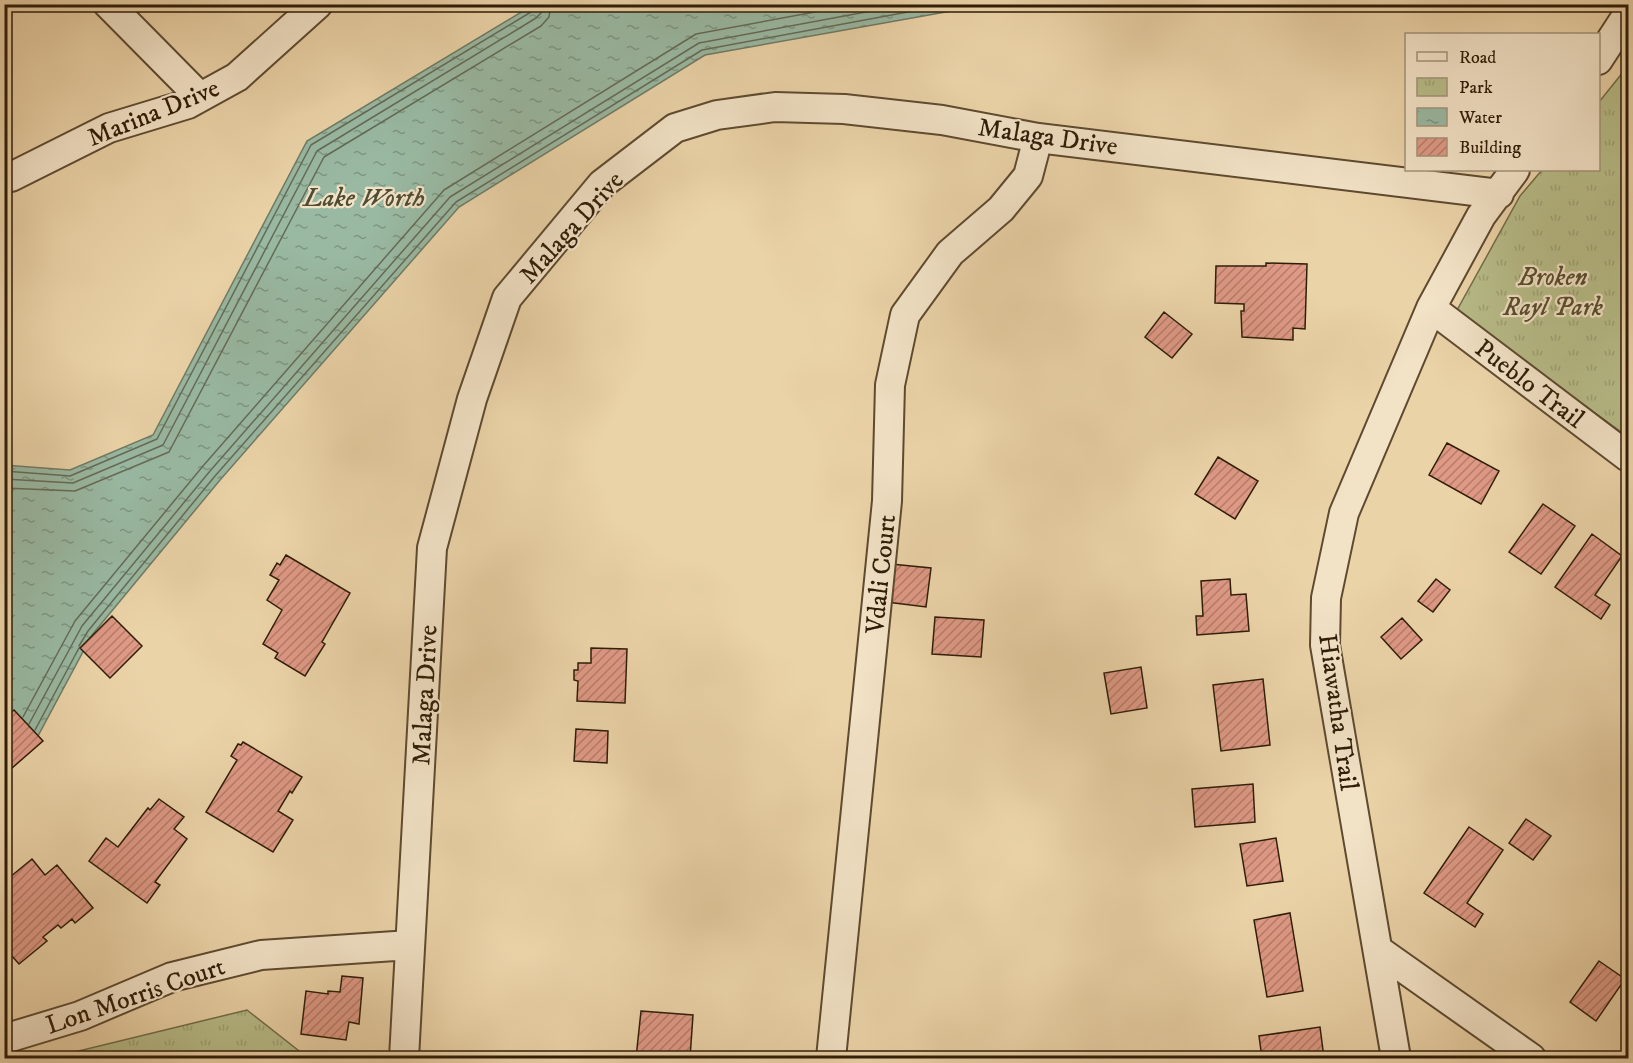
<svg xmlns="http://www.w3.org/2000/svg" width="1633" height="1063" viewBox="0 0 1633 1063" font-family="'IM FELL DW Pica',serif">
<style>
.park{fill:url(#park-tufts);stroke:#736c48;stroke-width:1.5}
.water{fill:url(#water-ripples);stroke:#6f7b65;stroke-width:1.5}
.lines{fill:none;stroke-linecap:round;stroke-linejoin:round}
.shore{stroke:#646b56;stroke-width:1.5}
.building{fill:url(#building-hatch);stroke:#2f1d08;stroke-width:1.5}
.minor-casing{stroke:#5e4a30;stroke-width:32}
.minor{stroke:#f2e2c6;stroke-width:28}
.labels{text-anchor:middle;stroke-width:4.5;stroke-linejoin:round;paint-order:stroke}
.street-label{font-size:26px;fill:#2f1d08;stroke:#f2e2c6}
.park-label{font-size:26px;font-style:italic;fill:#584d2e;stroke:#f2e2c6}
.water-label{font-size:27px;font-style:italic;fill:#4f4c36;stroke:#f2e2c6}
</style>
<defs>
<pattern id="park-tufts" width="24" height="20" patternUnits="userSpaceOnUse" patternTransform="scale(1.5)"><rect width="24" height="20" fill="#b7bc88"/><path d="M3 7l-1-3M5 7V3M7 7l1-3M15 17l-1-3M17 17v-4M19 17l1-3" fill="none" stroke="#9ea174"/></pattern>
<pattern id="water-ripples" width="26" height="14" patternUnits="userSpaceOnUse" patternTransform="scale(1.5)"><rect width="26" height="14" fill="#99b9a3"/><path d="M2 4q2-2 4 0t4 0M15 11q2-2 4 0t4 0" fill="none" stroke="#7d9683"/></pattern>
<pattern id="building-hatch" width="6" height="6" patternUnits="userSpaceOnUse" patternTransform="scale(1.5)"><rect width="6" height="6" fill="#df9985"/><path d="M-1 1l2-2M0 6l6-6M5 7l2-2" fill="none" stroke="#b57c6b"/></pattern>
</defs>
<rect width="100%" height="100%" fill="#ebd3a8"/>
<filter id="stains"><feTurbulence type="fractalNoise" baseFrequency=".00333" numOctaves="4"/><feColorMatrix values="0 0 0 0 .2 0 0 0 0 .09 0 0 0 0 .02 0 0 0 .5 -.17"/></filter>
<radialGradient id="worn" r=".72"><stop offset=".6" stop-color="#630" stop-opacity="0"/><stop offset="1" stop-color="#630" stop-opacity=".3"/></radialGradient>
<!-- park -->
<path class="park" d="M1628 66V437L1456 312 1520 196 1542 170H1598L1599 102Z
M247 1010 308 1058H50Z"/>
<!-- water -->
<path class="water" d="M533 5H985L705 55 459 207 220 480 92 635 31 749 5 773 4 465 70 470 153 435 307 141Z"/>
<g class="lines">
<!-- shore -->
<path class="shore" d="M4 471 70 476 157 439 311 145 531 12 535 4
M4 479 73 483 163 445 317 151 536 18 541 13 542 4
M4 488 75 491 169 452 324 157 541 26 549 17 551 4
M79 646 88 631 215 476 456 202 702 50 951 4
M23 717 75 621 203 466 444 190 696 34 858 4
M29 724 82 626 210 471 450 197 699 43 909 4
M35 730 79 648"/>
</g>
<!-- building -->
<path class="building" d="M1266 263 1307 264 1305 329 1293 328V340L1242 337 1241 311H1244V304L1215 303 1216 266H1266Z
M1164 312 1192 334 1172 358 1145 337Z
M1447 443 1499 471 1481 504 1429 475Z
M1218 457 1258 481 1235 519 1195 494Z
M1543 504 1575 526 1541 574 1509 552Z
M1592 534 1622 556 1595 595 1610 605 1601 619 1555 587Z
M286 555 350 593 322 642 325 644 305 676 275 658 278 653 263 644 282 610 267 600 279 580 270 575 277 563 280 565Z
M891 564 931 568 926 607 887 602Z
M1230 579 1231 595 1246 594 1249 631 1197 635 1196 616H1203L1201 581Z
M1436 579 1450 590 1433 612 1418 601Z
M112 616 142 646 110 678 80 648Z
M935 617 984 620 981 657 932 654Z
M1402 618 1422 640 1401 659 1381 637Z
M591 648 627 649 625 703 577 701 578 681 574 680V670H578V663H591Z
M1141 667 1147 708 1111 714 1104 673Z
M1263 679 1270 745 1221 751 1213 685Z
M14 710 43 741 12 768 4 761V744L9 739 4 734V718Z
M576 729 608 731 607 763 574 761Z
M243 742 302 777 292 793 290 791 278 811 293 820 273 852 206 812 237 760 231 756 238 744 241 745Z
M1253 784 1255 822 1195 827 1192 789Z
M159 799 184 817 174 829 187 839 155 882 160 885 147 903 89 861 106 838 118 847 148 808 150 810Z
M1526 819 1551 836 1533 860 1509 843Z
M1469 827 1503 850 1467 903 1483 914 1475 927 1424 893Z
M1276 838 1283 881 1247 886 1240 844Z
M32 859 45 875 57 865 93 908 75 923 72 919 61 928 58 925 43 937 47 941 19 964 4 947V882Z
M1290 913 1303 991 1267 997 1254 920Z
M1599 961 1625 979 1596 1021 1570 1002Z
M342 976 363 978 359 1024 349 1022 346 1040 301 1034 306 991 328 994V991L340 992Z
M641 1011 693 1015 690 1058H636Z
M1320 1027 1324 1058H1262L1259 1036Z"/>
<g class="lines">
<!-- minor casing -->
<g class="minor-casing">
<path id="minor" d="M108 4 200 97
M1598 60 1628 14
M4 178 11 177 109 128 188 104 237 77 318 4
M1431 308 1628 457
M1378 950 1531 1058
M4 1039 80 1016 172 977 261 955 410 945
M404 1058 432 548 472 399 507 298 602 184 675 128 717 115 775 107 844 109 942 120 1038 138 1499 194
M831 1058 887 501 890 385 905 315 950 253 1001 209 1028 176 1038 138
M1396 1058 1325 645 1326 598 1344 513 1431 308 1481 216 1515 170"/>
</g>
<!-- minor -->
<use href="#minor" class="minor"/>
</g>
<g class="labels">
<!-- street labels -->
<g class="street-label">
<text transform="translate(153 112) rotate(-22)" y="9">Marina Drive</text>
<text transform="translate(1048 136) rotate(8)" y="9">Malaga Drive</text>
<text transform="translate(571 227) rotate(-48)" y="9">Malaga Drive</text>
<text transform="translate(1530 383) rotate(37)" y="9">Pueblo Trail</text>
<text transform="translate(880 574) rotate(-84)" y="9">Vdali Court</text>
<text transform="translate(424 695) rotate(-87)" y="9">Malaga Drive</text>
<text transform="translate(1339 712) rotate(82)" y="9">Hiawatha Trail</text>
<text transform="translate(135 995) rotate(-19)" y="9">Lon Morris Court</text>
</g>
<!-- park labels -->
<g class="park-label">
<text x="1553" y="285">Broken<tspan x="1553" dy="30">Rayl Park</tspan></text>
</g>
<!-- water labels -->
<g class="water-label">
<text x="364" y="206">Lake Worth</text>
</g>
</g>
<!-- margin -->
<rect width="1633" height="1063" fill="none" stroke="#ebd3a8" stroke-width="24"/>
<rect x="6" y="6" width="1621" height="1051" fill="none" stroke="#2f1d08" stroke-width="3"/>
<rect x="12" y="12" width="1609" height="1039" fill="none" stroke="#2f1d08" stroke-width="1.5"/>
<!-- legend -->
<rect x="1405" y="33" width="195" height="138" fill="#f2e2c6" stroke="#a4937a" stroke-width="1.5"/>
<rect x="1417" y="52" width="30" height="9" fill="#f2e2c6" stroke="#a4937a" stroke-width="1.5"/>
<text x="1459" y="63" font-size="18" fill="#2f1d08">Road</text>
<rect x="1417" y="78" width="30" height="18" fill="url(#park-tufts)" stroke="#a4937a" stroke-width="1.5"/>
<text x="1459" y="93" font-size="18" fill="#2f1d08">Park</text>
<rect x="1417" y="108" width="30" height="18" fill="url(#water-ripples)" stroke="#a4937a" stroke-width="1.5"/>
<text x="1459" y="123" font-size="18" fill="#2f1d08">Water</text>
<rect x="1417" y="138" width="30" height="18" fill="url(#building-hatch)" stroke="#a4937a" stroke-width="1.5"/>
<text x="1459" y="153" font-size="18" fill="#2f1d08">Building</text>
<rect width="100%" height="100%" filter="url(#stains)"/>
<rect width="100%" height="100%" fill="url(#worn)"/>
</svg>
